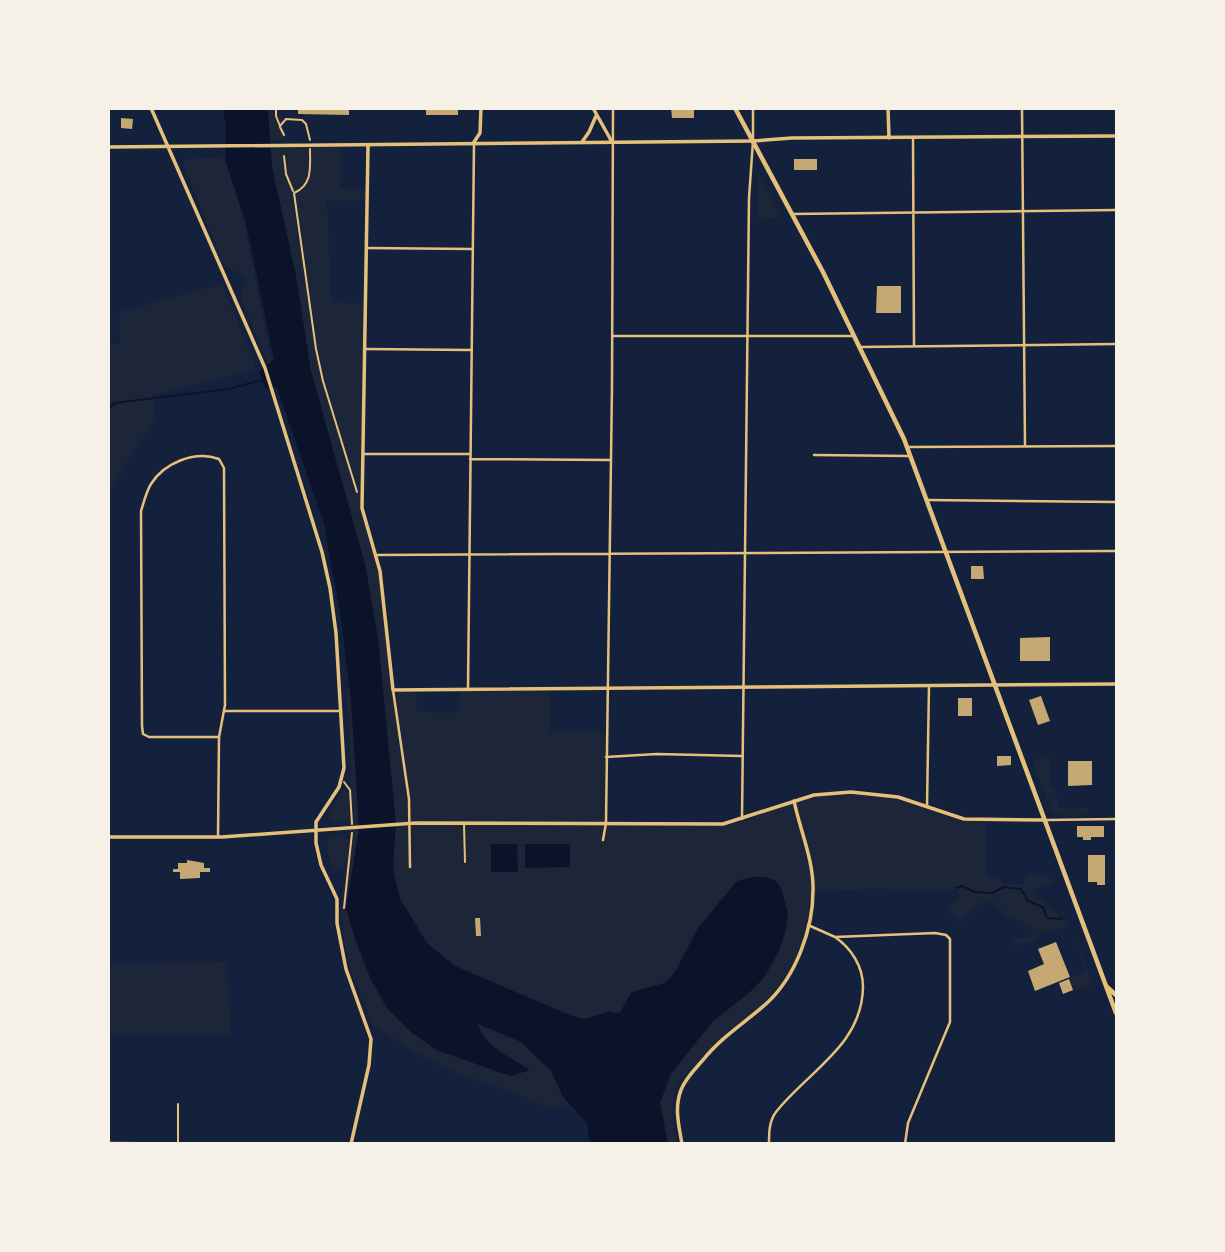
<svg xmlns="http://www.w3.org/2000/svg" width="1225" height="1252" viewBox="0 0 1225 1252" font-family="'Asap Condensed',sans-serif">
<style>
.green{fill:#1d2539}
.water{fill:#0b132b}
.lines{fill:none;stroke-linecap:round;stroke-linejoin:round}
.stream{stroke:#0b132b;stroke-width:2}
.building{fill:#c6a872}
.path{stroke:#e5c07b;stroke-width:2}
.service{stroke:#e5c07b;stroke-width:2}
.minor{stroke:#e5c07b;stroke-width:2.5}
.tertiary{stroke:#e5c07b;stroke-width:3.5}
.secondary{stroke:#e5c07b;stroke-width:3.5}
.primary{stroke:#e5c07b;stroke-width:4.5}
.trunk{stroke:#e5c07b;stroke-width:4.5}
</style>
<rect width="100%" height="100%" fill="#14213d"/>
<!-- green -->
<path class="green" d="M268 109H279L286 139 270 141Z
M255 146H340V188L368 189V200L327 201 331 302 366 304 362 508 376 555 393 690H416L417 712 459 713 460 690H549V731L606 732V823L723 824 814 795 837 792 898 797 955 818 986 820V875L994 877 1003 884H1024L1026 875H1046L1053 882 1049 886 1029 889 1071 926 1039 933 1036 941 1013 945 1014 939 1031 938 1033 927 1006 915 990 899 974 907 961 922 949 910 960 896 955 891 884 892 887 888 813 892 808 925 791 972 768 1002 725 1036 697 1066 694 1065C668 1092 671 1109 677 1143H668L660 1103 613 1095 551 1109 517 1094 457 1073 417 1053 373 1026 353 978 344 941 341 909 346 859 342 870 335 868C328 861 325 846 329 836L346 835 345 839H349L351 767 346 689H366Z
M225 157 244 222 272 362 269 366 241 299 245 281C236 267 231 272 223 263L183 165 186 159Z
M758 172 781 218 758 219Z
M222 284 257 370 152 395 155 418 109 491V344H120L119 312Z
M1038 757 1049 759V787L1054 788 1058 808H1088V813L1085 815H1057L1055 811H1052L1034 768V762Z
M345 787 349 800V821H331L328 815 329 812Z
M1078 941 1093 984 1077 991 1073 990 1070 977 1086 971 1077 943Z
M227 962 230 1035H109V964Z"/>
<!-- water -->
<path class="water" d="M223 109H268L272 167 295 270 311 371 365 564 378 638 396 823 393 867 400 899 427 943 455 966 572 1016 585 1019 611 1011 615 1013 620 1012 632 992 665 983 675 972 698 928 737 881 752 877H766L776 881 781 888 788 914 785 933 778 953 764 978 747 995 713 1021 671 1074 660 1103 668 1143H590L587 1123 563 1097 551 1071 521 1042 478 1024C484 1047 512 1058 530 1070L511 1076 436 1050 411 1032 387 1008 371 980 355 939 346 908 359 829 351 701 341 619 324 524 277 388 266 389 259 372 274 360 246 223 225 160 226 125Z
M491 844H517L518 872H491Z
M525 844H570V867L525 868Z"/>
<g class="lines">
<!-- stream -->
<path class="stream" d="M108 410 114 403 229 389 262 380
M956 888 962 886 974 892 992 893 1004 887 1021 889 1028 901 1043 907 1047 918 1062 919"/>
</g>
<!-- building -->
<path class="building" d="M298 108H349V115L298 114Z
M426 108H458V115H426Z
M671 108H694V118H672Z
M121 118 133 119 132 129 121 128Z
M794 159H817V170H794Z
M877 286H901V313H876Z
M971 566H983L984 579H971Z
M1050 637V661H1020V638Z
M1041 696 1050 721 1038 725 1029 700Z
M958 698H972V716H958Z
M997 756H1011V765L997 766Z
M1068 761H1092V785L1068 786Z
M1077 826H1104V837H1091V840H1083V837H1077Z
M1088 855H1105V885H1097V882H1088Z
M187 860 204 863V868H210V872H200V878L180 879V872H173V869H178V863H187Z
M475 918H480L481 936H476Z
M1056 942 1070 977 1035 991 1028 971 1044 964 1038 949Z
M1069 979 1073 990 1063 994 1059 983Z"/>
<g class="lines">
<!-- path -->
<path class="path" d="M276 108V116L280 126 286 119 302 120 306 124 310 140
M280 127 284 135
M310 149C310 167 313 185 294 193L316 349 323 381 357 492
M284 156 286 174 293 191
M344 782 350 790 352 824
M344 908 352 833"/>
<!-- service -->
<path class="service" d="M464 824 465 862
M178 1104V1142"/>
<!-- minor -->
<path class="minor" d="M1022 108 1025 446
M913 137 914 346
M792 214 1116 210
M367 248 472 249
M612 336H853
M860 347 1116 344
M365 349 470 350
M907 447 1116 446
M364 454H469
M814 455 909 456
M470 459 610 460
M927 500 1116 502
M376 555 1116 551
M468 689 474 143
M393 690 409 799 410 867
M224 711H340
M606 757 657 754 742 756
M927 806 929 686
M742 819 749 198 753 141V108
M1047 820 1116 819
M218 837 219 737 225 705 224 468 219 459C195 450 164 463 151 484 146 492 144 502 141 511L142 726 143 734 149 737H219
M603 840 606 823 612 386 613 108
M808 925 835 937 935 933 946 935 950 939V1022L908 1123 905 1144
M108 1143 266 1144
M769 1144C769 1133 769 1121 776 1112 808 1071 862 1046 863 987 863 966 851 948 835 937"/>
<!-- tertiary -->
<path class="tertiary" d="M888 108 889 138
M753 141 792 138 1116 136
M474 142 480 133 481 108
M368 146 362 508 380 571 393 690 1116 684
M682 1144C679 1126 674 1108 681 1090 685 1079 695 1069 703 1060 721 1037 746 1022 767 1003 796 976 813 929 813 891 814 861 800 830 794 801"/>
<!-- secondary -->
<path class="secondary" d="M151 108 265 368 322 552 330 588 336 633 344 768 339 787 316 822V843L321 865 337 899V923L346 969 371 1039 369 1065 351 1144
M593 108 612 142
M582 142 589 132 596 116
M108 147 753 141
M108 837H222L416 823 723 824 814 795 851 792 898 797 964 819 1045 820"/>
<!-- primary -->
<path class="primary" d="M1107 987 1116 995"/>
<!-- trunk -->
<path class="trunk" d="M735 108 823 272 904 439 1116 1013"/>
</g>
<!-- border -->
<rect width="1225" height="1252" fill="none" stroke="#f6f1e7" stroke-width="220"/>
</svg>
